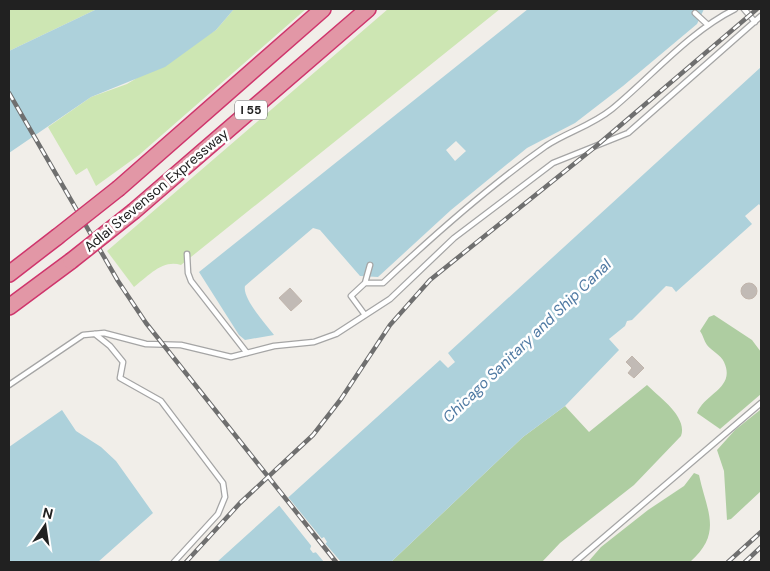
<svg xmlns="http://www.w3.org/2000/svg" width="770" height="571" viewBox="0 0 770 571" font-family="'DM Sans',sans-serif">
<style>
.grass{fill:#cde6b3}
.forest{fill:#aecda1}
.water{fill:#add1db;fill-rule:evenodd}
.pier{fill:#f1eee9}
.building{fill:#c1bab5;stroke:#c1b5ac}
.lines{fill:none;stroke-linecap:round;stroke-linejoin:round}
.service-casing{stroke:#a5a5a5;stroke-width:7}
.motorway-casing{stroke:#cf356c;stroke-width:18}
.service{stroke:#fff;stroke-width:4.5}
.motorway{stroke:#e297a6;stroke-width:15}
.rail-casing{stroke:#6f6f6f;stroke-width:4.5}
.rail{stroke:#fff;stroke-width:2.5;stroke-dasharray:8;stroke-linecap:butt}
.motorway-bridge-casing{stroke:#cf356c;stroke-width:18;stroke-linecap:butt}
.motorway-bridge{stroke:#e297a6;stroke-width:15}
.labels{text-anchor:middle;stroke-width:5;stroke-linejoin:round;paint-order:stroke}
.shield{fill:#fff;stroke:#646464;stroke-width:1}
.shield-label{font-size:12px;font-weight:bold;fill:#212121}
.street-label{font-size:14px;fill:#212121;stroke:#fff}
.water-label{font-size:15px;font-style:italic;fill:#507aa3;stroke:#fff}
</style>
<rect width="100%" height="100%" fill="#f1eee9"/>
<!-- grass -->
<path class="grass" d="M9 9H97L9 51Z
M234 9H306L139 155 96 186 87 168 76 175 48 127 91 97 127 84 216 30Z
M388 9H500L181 265C163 259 148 276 134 287L107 251Z"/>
<!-- forest -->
<path class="forest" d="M714 315 752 340 761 352V394L720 429 697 413C705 393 736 388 724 362 721 355 712 351 707 345 704 341 703 335 700 331L709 317Z
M647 385C659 397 688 417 681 436L634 485 560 543 542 562H391L523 437 565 406 589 432Z
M760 410 761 491 731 519 727 520 724 471 717 450 735 430Z
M694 473 699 475C707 512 723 533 690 562H588L601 547 648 510 684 486Z"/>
<!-- water -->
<path class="water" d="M97 9H234L216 30 165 67 91 97 9 153V51Z
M528 9H704L697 24 623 86 575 123 527 148 451 210 378 277 360 276 320 230 313 228 245 286C242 299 267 325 274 335L245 340 239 335 199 272ZM456 141 466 151 455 161 446 150Z
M761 67V207L759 204 745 216 752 224 676 292 672 287 666 286 632 320 627 321 625 326 609 339 619 350 565 406 523 437 391 562H217L440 360 448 368 455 362 448 353ZM324 537 327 542 317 552 313 553 310 549 312 544Z
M62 410 76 431 101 447 116 461 153 513 98 562H9V447Z"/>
<!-- pier -->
<path class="pier" d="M288 497 323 540 313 548 278 504Z
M324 542 341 562H324L314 550Z"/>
<!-- building -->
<path class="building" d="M741 291a8 8 0 1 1 16 0a8 8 0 1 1-16 0Z
M290 288 302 301 291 311 279 298Z
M632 356 644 368 634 378 628 373 632 368 626 362Z"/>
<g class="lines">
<!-- service casing -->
<g class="service-casing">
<path id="service" d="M744 9 755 22
M695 13 708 25
M187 254 188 273 191 281 247 353
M365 283 370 265
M365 315 351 296 365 283H383C435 234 488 187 546 146 567 132 591 126 612 109 652 76 689 32 735 9
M95 334 110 346 123 362 120 378 161 401 223 483 225 497 218 514 174 562
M9 385 83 335 104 333 146 344 181 345 231 357 274 346 314 342 336 334 390 299 454 238 553 163 628 133 761 16
M575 562 761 403"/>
</g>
<!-- motorway casing -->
<g class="motorway-casing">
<path id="motorway" d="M119 188 323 9
M134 211 368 9
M9 274 57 237
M9 307 71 261"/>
</g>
<!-- service -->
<use href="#service" class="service"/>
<!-- motorway -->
<use href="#motorway" class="motorway"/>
<!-- rail casing -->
<g class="rail-casing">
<path id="rail" d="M9 93 118 281 146 323 336 562
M186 562 240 503 313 435 341 399 390 325 430 280 595 147 757 9
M728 562 761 532
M745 562 761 547"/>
</g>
<!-- rail -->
<use href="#rail" class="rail"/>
<!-- motorway-bridge casing -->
<g class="motorway-bridge-casing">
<path id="motorway-bridge" d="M57 237 119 188
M71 261 134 211"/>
</g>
<!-- motorway-bridge -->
<use href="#motorway-bridge" class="motorway-bridge"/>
</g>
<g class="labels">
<!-- shield labels -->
<rect class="shield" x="235" y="100.5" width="32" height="19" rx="4"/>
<g class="shield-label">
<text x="251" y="114">I 55</text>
</g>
<!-- street labels -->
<g class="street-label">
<text transform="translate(156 190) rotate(-40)" y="5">Adlai Stevenson Expressway</text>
</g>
<!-- water labels -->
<g class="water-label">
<text transform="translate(527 341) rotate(-44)" y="5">Chicago Sanitary and Ship Canal</text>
</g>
</g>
<!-- border -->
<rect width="770" height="571" fill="none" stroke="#212121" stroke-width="20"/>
<!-- north arrow -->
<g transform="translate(45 526) rotate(13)" stroke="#ffffff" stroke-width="4" paint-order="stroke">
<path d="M0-4L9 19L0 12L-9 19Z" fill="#212121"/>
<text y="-8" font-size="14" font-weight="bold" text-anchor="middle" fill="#212121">N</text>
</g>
</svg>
